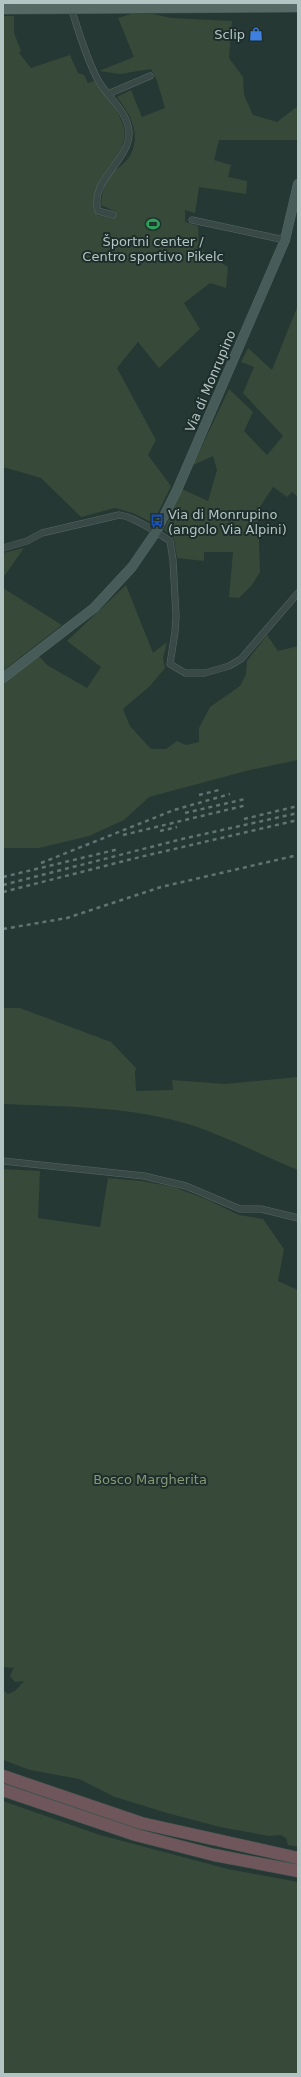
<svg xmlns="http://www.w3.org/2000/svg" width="301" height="2077" viewBox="0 0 301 2077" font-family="'DejaVu Sans',sans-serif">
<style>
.green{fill:#374939}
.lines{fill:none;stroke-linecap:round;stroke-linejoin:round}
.minor-casing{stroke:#566764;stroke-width:7}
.secondary-casing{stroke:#566764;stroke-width:10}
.primary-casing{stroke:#445552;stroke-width:11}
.motorway-casing{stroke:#435451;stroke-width:13}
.minor{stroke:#384946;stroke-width:6}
.secondary{stroke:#475b58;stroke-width:9}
.primary{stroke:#566965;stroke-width:10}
.motorway{stroke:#6e565a;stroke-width:12}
.rail{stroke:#607471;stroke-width:2.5;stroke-dasharray:4 4;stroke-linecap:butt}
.labels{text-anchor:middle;stroke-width:4;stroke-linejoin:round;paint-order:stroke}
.poi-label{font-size:13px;fill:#b3c5c2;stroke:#1d2e2b;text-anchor:end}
.street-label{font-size:13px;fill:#b3c5c2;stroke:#1d2e2b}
.park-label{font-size:13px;fill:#879874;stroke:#1d2e2b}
</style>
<rect width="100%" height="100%" fill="#253834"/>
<!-- green -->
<path class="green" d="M131 14H153L171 18 232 21 229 58 243 77 244 95 253 115 277 122 298 106 297 140H219L214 160 231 165 228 177 247 181 246 194 199 187 195 213 185 210V222L198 226 199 248 228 267 226 288 210 283 184 303 200 329 159 368 138 342 117 368 156 440 148 455 171 486 153 523 133 513 115 508 81 517 41 478 3 467V16H14V33L21 51 19 53 31 68 70 55 78 73 84 75 88 83 94 81C104 95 120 111 124 128 130 160 83 176 97 215L113 219 116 212 101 205C102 196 103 184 110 176 116 168 127 163 131 154 141 132 130 114 117 97L131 90 142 117 165 108 157 81 151 69 120 74 99 71 134 57 118 18Z
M298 305V497L292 492 287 497 273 487 258 510 260 572 252 585 239 598 229 597 233 552H204V561L177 558 174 539 164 530 182 489 208 501 217 470 213 456 193 465 229 389 253 412 244 431 267 455 283 436 243 393 254 367 241 362 248 348 272 370Z
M24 548 3 578V553Z
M126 585 153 653 167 642 163 658 165 668 150 686 123 709 130 726 151 749H166L177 741 186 745 199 742V728L210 707 240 686 246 674 247 661 267 635 278 651 298 646V760L250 770 149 797 124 820 89 836 39 848H3V682L39 656 47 665 87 688 101 667 67 641Z
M3 588 62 625 3 671Z
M3 1008H20L111 1042 136 1068 135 1072 136 1091 173 1090 172 1080 225 1084 298 1077V1170C268 1158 239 1143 208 1131 144 1106 71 1107 3 1104Z
M3 1169 40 1171 38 1218 100 1227 108 1178 141 1181 174 1187 208 1200 239 1215 263 1219 284 1249 278 1281 298 1290V1847L288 1845 286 1838 281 1835 269 1836 220 1827 167 1813 115 1797 79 1779 30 1770 3 1760V1690L8 1694 15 1691 24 1681 15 1682 10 1676 14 1668 3 1667Z
M3 1801 100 1835 228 1869 298 1882V2074H3Z"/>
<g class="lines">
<!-- minor casing -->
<g class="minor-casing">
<path id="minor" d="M71 8C79 32 86 58 98 80 107 97 127 110 129 131 131 161 89 179 98 211L113 215
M108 94 150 76
M192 220 285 240
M3 548 27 541 42 533 119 515C133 516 158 533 170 541L173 560 176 616 175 632 170 664 185 673H205L229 666 241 659 298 593
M3 1161 144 1176 186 1186 240 1209H261L298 1218"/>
</g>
<!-- secondary casing -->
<g class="secondary-casing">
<path id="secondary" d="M3 678 94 608 132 567 156 532 177 490 285 240 298 184"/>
</g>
<!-- primary casing -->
<g class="primary-casing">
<path id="primary" d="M3 9 298 7"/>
</g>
<!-- motorway casing -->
<g class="motorway-casing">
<path id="motorway" d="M3 1776 141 1823 298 1858
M3 1790 136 1835 214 1855 298 1871"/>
</g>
<!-- minor -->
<use href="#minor" class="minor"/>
<!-- secondary -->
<use href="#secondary" class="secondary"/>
<!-- primary -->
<use href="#primary" class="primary"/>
<!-- motorway -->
<use href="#motorway" class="motorway"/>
<!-- rail -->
<path class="rail" d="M199 795 219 790
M185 813 245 799
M244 819 298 806
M160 831 177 827
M123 835 247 805
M41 863 174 810 230 794
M3 877 119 849
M3 885 182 839 298 813
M3 892 140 857 298 820
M3 929 67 918 161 887 298 855"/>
</g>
<!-- icons -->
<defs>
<g id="shop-bare" transform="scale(1.08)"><path d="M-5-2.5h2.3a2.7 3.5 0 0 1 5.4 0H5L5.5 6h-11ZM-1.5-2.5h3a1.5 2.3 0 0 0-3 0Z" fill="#3f7fe0" stroke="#1d2e2b" stroke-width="2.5" paint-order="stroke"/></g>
<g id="stadium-bare" transform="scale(1.08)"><path d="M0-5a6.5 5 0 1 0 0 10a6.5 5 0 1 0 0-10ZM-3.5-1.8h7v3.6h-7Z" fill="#2e9e5b" stroke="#1d2e2b" stroke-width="2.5" paint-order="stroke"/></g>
<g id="bus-bare" transform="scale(1.08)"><path d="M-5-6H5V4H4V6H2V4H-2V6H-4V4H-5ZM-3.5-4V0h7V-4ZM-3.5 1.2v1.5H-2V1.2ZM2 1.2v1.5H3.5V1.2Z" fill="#1a4fb4" stroke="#1d2e2b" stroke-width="2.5" paint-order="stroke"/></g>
</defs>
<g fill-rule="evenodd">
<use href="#shop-bare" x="256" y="34"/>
<use href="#stadium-bare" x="153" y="224"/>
<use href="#bus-bare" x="157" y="521"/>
</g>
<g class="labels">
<!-- poi labels -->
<g class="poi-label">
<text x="245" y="39">Sclip</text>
<text x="153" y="246" text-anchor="middle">Športni center /<tspan x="153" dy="15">Centro sportivo Pikelc</tspan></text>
<text x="168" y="519" text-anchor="start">Via di Monrupino<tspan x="168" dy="15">(angolo Via Alpini)</tspan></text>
</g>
<!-- street labels -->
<g class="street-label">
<text transform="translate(210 381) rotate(-67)" y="5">Via di Monrupino</text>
</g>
<!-- park labels -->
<g class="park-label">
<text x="150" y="1484">Bosco Margherita</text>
</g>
</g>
<!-- border -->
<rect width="301" height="2077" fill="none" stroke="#b3c5c2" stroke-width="8"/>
</svg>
